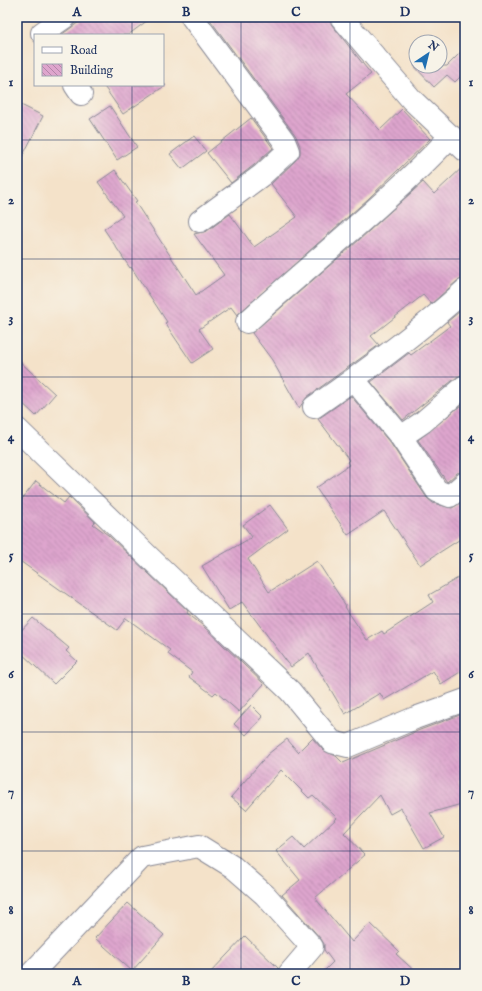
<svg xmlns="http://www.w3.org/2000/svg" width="482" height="991" viewBox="0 0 482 991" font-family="'IM FELL English',serif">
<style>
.building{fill:url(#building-back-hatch)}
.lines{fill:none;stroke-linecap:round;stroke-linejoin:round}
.minor-casing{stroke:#888894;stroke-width:24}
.minor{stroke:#fff;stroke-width:22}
.grid{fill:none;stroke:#1b2f5e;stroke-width:1;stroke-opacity:0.55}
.neatline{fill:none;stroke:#1b2f5e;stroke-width:1.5}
.grid-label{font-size:13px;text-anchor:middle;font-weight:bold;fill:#1b2f5e}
</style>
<defs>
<pattern id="building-back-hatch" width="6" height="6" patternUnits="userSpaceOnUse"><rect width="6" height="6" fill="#dea5cd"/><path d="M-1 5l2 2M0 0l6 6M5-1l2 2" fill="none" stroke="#b387aa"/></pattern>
</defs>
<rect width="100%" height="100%" fill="#f7f3e8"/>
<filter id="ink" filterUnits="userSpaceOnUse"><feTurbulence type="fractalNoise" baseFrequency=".025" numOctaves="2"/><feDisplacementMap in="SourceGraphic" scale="8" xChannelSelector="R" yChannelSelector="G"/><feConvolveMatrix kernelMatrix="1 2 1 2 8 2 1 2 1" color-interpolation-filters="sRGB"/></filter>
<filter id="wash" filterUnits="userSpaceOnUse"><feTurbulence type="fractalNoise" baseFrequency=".012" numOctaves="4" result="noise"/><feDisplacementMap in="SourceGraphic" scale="16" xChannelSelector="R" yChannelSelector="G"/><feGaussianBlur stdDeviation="0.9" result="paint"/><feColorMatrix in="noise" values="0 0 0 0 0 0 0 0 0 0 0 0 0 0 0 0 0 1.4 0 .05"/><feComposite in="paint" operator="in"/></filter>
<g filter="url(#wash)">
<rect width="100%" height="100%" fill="#f4e2c9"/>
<g id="blocks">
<!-- building -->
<path class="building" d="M86 17H152L128 35H61Z
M208 17H327L332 25 371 74 346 94 380 130 402 109 430 139 368 199 237 315 231 307 199 329 213 349 192 363 165 323 167 322 131 267 130 268 104 229 123 216 98 182 115 170 137 201 135 202 196 295 224 275 194 234 207 231 230 214 254 247 297 217 271 184 296 160 300 154V146L296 136Z
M465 48V72L455 82 447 75 434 87 414 66H447Z
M103 85H166L123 114Z
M17 103 43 116 17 167Z
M110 106 137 147 117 160 90 119Z
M251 118 273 148 254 165 231 183 207 153Z
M194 136 206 151 182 169 170 154Z
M465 165V278L457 281 431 304 423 295 371 336 379 345 307 397 299 408 272 360 252 333 359 240 423 182 434 194Z
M465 307V374L457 377 403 420 371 382 409 353 411 355 450 326 447 322Z
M17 359 55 394 36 416 17 398Z
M351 396 391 444 427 498 433 503 452 508 465 500V536L420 565 384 511 348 535 316 488 349 465 347 462 349 460 318 419Z
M465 402V471L457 473 447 482 418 440Z
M36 481 64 503 69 497 95 522 93 524 108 535 188 611 187 613 202 625 264 684 239 712 216 692 213 695 189 677 192 672 168 654 170 650 126 618 117 630 17 559V506Z
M270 505 288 529 248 559 269 592 317 561 346 606 345 607 367 640 382 631 384 634 433 602 429 595 458 578 465 589V669L441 684 433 671 384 700 380 693 345 714 309 653 291 667 242 602 229 610 202 566 252 537 243 525Z
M33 618 69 648 66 651 77 661 54 684 17 649V635Z
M251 705 263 717 246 735 234 724Z
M465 713V777L460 780 465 795V803L430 813 444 837 424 848 401 808 390 814 380 795 344 833 365 855 315 898 352 942 370 923 399 951 396 954 418 974H321L333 962 324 950V944L321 939 282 895 300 880 276 851 293 837 304 849 337 818 313 795 309 798 281 770 246 810 231 797 268 754 287 739 298 752 312 738 323 750 336 756 343 763 420 730Z
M128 903 164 935 132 971 95 938Z
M245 936 278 968 277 974H209Z"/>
</g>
</g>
<g filter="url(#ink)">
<use href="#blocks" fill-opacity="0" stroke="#888894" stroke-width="1"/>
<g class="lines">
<!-- minor casing -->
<g class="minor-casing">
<path id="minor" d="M192 17 284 141 288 151 262 175 200 221
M341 17 412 100 465 150
M42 33 65 17
M75 85 81 94
M247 322C315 260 388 203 451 136
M354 380 401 437
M465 386 423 422 401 437 437 491 450 496 465 483
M314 407C366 371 418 333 465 290
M17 429 150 558 290 691 332 742 348 746 415 718 465 700
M31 974 142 857 199 846 233 867 265 895 312 947 289 974"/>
</g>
<!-- minor -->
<use href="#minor" class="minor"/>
</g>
</g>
<!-- grid -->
<path class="grid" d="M132 17V35M241 17V974M350 17V974M132 85V974M17 140H465M17 259H465M17 377H465M17 496H465M17 614H465M17 732H465M17 851H465"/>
<!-- margin -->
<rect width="482" height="991" fill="none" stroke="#f7f3e8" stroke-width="44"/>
<!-- legend -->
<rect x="34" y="34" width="130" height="52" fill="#f7f3e8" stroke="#9fa5b1"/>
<rect x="42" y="47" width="20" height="6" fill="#ffffff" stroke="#9fa5b1"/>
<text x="70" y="54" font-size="12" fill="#1b2f5e">Road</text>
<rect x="42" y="64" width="20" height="12" fill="url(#building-back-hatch)" stroke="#9fa5b1"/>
<text x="70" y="74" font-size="12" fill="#1b2f5e">Building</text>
<!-- north arrow -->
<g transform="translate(428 54) rotate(35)"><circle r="19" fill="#f7f3e8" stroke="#9fa5b1"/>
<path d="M0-3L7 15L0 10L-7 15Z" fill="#1f6fb2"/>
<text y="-6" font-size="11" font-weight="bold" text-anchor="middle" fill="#1b2f5e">N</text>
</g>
<rect x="22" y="22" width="438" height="947" class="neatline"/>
<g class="grid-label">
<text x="77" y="16">A</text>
<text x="186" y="16">B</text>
<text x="296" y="16">C</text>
<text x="405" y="16">D</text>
<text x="11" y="86">1</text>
<text x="471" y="86">1</text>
<text x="11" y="204">2</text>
<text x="471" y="204">2</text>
<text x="11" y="322">3</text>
<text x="471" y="322">3</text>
<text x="11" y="441">4</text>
<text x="471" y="441">4</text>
<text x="11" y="559">5</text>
<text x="471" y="559">5</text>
<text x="11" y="678">6</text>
<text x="471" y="678">6</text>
<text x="11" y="796">7</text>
<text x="471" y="796">7</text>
<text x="11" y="914">8</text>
<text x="471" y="914">8</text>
<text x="77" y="985">A</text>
<text x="186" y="985">B</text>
<text x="296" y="985">C</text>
<text x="405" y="985">D</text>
</g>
</svg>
